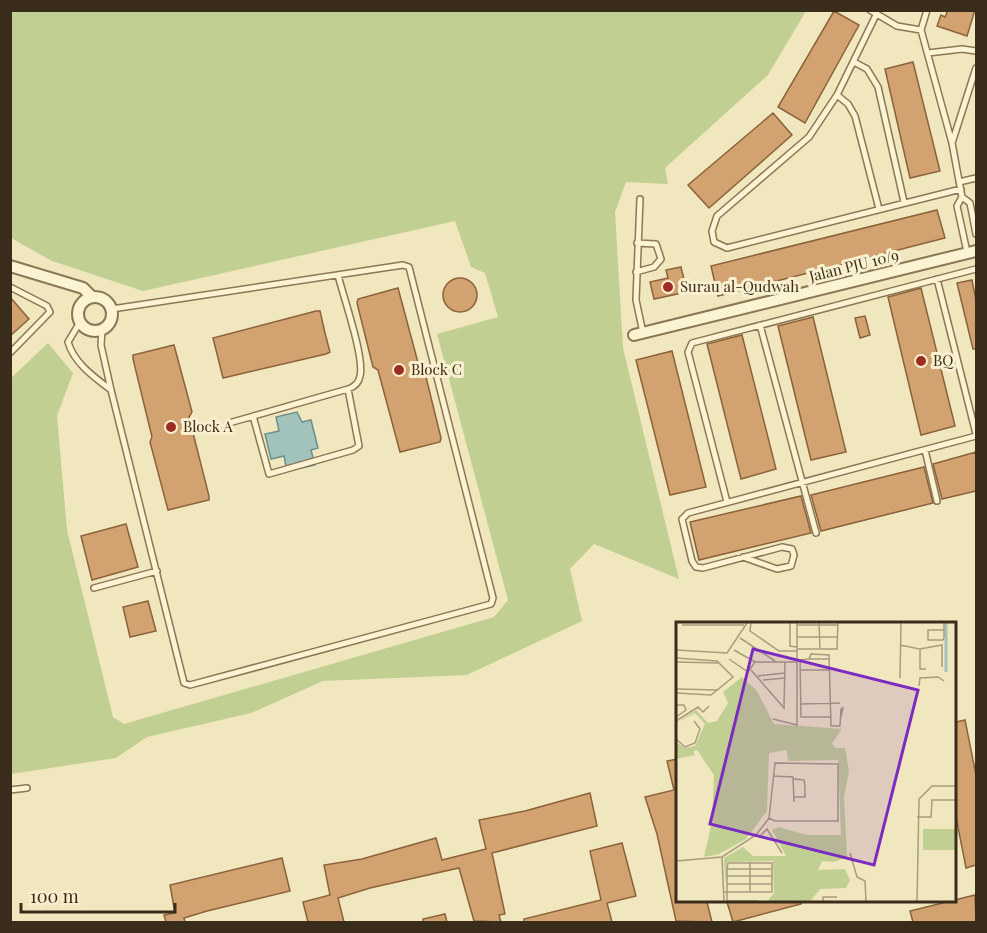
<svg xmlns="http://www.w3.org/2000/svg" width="987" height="933" viewBox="0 0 987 933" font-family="'Playfair Display',serif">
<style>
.green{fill:#c2cf92}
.water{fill:#a2c2bc;stroke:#69908b;stroke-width:1.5}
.building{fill:#d2a371;stroke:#8b623a;stroke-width:1.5}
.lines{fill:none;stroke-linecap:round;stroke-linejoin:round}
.service-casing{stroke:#8a7756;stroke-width:8}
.minor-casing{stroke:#8a7756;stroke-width:14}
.service{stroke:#fbf3d2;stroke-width:5}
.minor{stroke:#fbf3d2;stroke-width:10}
.poi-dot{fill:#9e2d21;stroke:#f8f0ce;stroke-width:2}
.labels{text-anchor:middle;stroke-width:6;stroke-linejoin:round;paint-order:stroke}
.street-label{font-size:15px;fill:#392c1b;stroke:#f8f0ce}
.poi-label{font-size:15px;fill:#392c1b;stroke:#f8f0ce;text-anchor:start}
.inset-river{fill:none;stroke:#a2c2bc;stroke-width:3}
.inset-road{fill:none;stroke:#a79c7d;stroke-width:1.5}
.view{fill:#7b2cbf;fill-opacity:0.15;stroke:#7b2cbf;stroke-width:3}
.inset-edge{fill:none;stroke:#392c1b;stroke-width:3}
</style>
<rect width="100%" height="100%" fill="#f1e7be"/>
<!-- green -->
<path class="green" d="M11 11H806L768 75 665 168 668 184 626 182 615 212 623 348 679 579 594 544 570 569 582 621 467 675 323 681 251 713 147 737 116 758 11 774V378L48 343 73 373 57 416 67 530 113 717 124 724 494 617 508 600 437 334 498 317 485 273 471 267 455 221 143 291 52 261 11 238Z"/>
<!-- water -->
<path class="water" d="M297 412 302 422 311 420 318 448 311 450 315 465 287 471 284 456 271 459 265 434 279 431 276 417Z"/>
<!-- building -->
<path class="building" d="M948 10H975L967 36 937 26 941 15 945 17Z
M834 11 859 25 805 123 778 107Z
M913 62 940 171 910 178 885 69Z
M773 113 792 135 709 208 688 185Z
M937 210 945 238 718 296 711 266Z
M681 267 687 292 654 299 650 282 668 278 666 270Z
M443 295a17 17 0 1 1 34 0a17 17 0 1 1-34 0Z
M972 280 976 300V349H973L957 283Z
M398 288 420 370 425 373 441 438 440 442 400 452 378 370 373 367 357 303 358 299Z
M921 288 955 426 921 435 888 297Z
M10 297 29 319 10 336Z
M316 311H320L325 333 330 352 326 354 223 378 213 338Z
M865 316 870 335 860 338 855 318Z
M813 317 846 452 811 460 778 326Z
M742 335 776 469 741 479 707 344Z
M174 345 192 412 189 417 209 496V500L168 510 150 442 152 437 133 359V355Z
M672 351 706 487 670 495 636 360Z
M976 452V491L942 499 933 464Z
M924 467 933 503 821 531 811 495Z
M801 496 811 533 699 560 690 522Z
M126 524 138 567 92 580 81 536Z
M148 601 156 631 130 637 123 607Z
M965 720 976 775V865L966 868 956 817V722Z
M678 759V902H707L712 922 676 921 657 834 645 797 674 790 667 761Z
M590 793 597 826 492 853 505 914 499 915 501 922 474 921 459 868 370 888 338 898 344 922H308L303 902 330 895 324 865 362 859 436 838 442 860 486 849 479 820 525 811Z
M622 843 636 896 607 903 612 922H524V919L601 900 590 851Z
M282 858 290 891 207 911 184 918 185 922H166L164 915 175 913 170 885Z
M975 895 976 922H913L910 911Z
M727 902H801V904L733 922Z
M445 914 447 922H423V919Z"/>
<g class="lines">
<!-- service casing -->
<g class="service-casing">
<path id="service" d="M870 10 897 26 921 30
M927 10 921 30 952 143 962 197 970 203 976 234
M876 15 837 95 809 137 717 216 712 231 714 242 727 248 961 189
M928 53 962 49 976 51
M854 62 867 69 878 87 904 202
M837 95 848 104 855 116 879 209
M952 143 976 68
M959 182 976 178
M962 197 957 206 967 252
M640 199 636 300 643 333
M636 272 654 267 661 259 656 244 637 243
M937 279 976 434
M10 287 47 306 50 312 10 353
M80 322 68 342C74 363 94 377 111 390
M760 325 816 533
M102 330 101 345 111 390 184 683 190 685 491 604 493 598 409 267 403 265 112 309
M253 416 269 474 353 450 359 446 348 389
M229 423 348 389C354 387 359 383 360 376 365 358 343 296 338 275
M925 450 937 501
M727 502 688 352 692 343 976 269
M743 557 777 569 791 566 794 555 792 549 782 547 703 568 696 567 692 561 682 519 688 513 976 436
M94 588 157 571
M10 790 27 788"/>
</g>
<!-- minor casing -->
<g class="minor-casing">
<path id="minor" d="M10 266 83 288 92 297
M78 314a17 17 0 1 1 34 0a17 17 0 1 1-34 0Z
M634 335 976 251"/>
</g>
<!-- service -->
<use href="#service" class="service"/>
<!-- minor -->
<use href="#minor" class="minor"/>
</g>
<!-- markers -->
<g class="poi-dot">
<circle cx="668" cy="287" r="6"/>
<circle cx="921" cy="361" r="6"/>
<circle cx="399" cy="370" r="6"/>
<circle cx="171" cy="427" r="6"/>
</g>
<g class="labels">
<!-- street labels -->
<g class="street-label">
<text transform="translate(854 266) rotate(-14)" y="5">Jalan PJU 10/9</text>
</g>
<!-- poi labels -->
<g class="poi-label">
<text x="680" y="292">Surau al-Qudwah</text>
<text x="933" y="366">BQ</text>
<text x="411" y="375">Block C</text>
<text x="183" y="432">Block A</text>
</g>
</g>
<!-- overview -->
<g transform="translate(676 622)">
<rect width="280" height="280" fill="#f1e7be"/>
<path d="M66 55 81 69 98 102 166 107 156 121 159 126H169L173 149 168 175 171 235 158 240 146 239 142 248 169 247 174 258 170 266 144 267 134 280H91L98 271 97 239 51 240 50 263 48 242V236L67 225 77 234H110L96 208 103 205 130 213H165L162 138 112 139 111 128 93 131 91 189 70 217 43 232 28 235 36 199 38 153 21 128 17 129 19 133 0 137V120L9 126 19 124 29 102 19 91 0 101 20 88 32 101 41 99 52 81 47 70ZM247 207H280V228H247Z" fill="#c2cf92"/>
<path class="inset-river" d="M270 50V1"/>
<path class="inset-road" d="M75 1 74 9 103 29H121M114 1V24L121 25M143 1 144 27M6 3H68M121 3H162M268 8H252V18H267L268 16V1M121 15H162M64 16 99 39M224 23 244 27V47H250M121 27H161L162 1M244 27 266 23V45M0 28 51 31 71 1M58 28 79 40H121M0 36 41 39 57 55 35 73 0 71M53 37 72 50 79 40M133 37H153M0 40 42 41M75 48 108 86 109 40M124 48H153M82 54 109 51M224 56 225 1M87 58 109 56M243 64 244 56 262 55 268 59M0 67 42 68M124 82 164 81M0 83H8L10 88 0 95M154 95H125L124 38 133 37 135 32 153 33 155 104H164L165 87 167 86 165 95M97 97 121 103M0 99 22 85 27 90 33 84M121 104V1M0 117 9 125 19 121 24 107 18 99M97 154 117 155 118 180M118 157 128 158 129 165V175H118M241 195H255L256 178H281M83 215 91 207 106 231M174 231 181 255 189 259 190 280M46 235 48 280M0 239 46 235 80 213 93 196 99 199H162V142L99 141 93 196M74 240V270M51 247H96M51 254H96M51 262H96M48 270H96V241H52L51 247V280M51 279H81M147 280V275H161M241 280 243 177 256 164H281"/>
<path class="view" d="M77 27 242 68 198 243 34 202Z"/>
<rect width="280" height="280" class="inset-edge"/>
</g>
<!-- border -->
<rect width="987" height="933" fill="none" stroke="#392c1b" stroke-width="24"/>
<!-- scale -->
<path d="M21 903v9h154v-9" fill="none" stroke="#392c1b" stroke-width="3"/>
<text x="30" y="903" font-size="18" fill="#392c1b" stroke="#f8f0ce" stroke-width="4.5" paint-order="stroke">100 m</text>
</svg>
